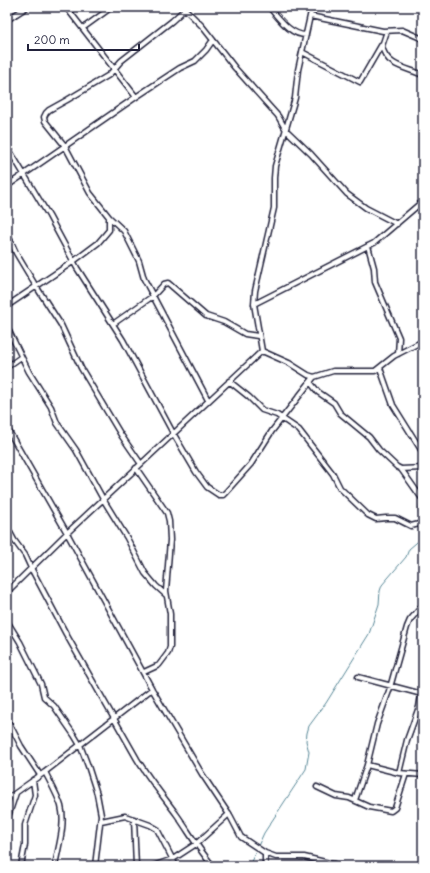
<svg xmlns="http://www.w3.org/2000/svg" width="430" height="873" viewBox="0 0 430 873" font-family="Delius,sans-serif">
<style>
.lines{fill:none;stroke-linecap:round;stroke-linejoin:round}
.stream{stroke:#568696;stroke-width:1}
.minor-casing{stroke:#22223b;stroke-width:7}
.minor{stroke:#fff;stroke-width:4}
</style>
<rect width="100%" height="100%" fill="#fff"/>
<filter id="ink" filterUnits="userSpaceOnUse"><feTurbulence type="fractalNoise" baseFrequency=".025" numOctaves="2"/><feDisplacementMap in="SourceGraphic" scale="8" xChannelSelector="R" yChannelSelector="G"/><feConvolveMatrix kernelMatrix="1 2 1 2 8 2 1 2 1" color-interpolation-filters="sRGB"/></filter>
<g filter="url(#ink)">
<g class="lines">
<!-- stream -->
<path class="stream" d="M258 846 264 833 306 769 309 752 306 741 307 733 309 726 326 703 369 634 379 604 380 591 382 585 406 557 409 549 423 537
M249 866 256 851"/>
<!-- minor casing -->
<g class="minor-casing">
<path id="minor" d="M66 7 136 97
M183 7 202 26 235 68 278 116 286 130 311 154 347 194 366 208 397 224
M269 7C279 18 290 35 306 35
M185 9 172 21 121 61 109 75 67 100 49 110 46 113 44 117 45 121 65 146 90 193 109 217 124 231 139 261 144 279 208 400
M310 16 383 31 402 30 423 39
M7 20 27 7
M83 28 112 7
M387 31 382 46C386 67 408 68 423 75
M302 52 360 82 382 44
M7 146 49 216 77 268 123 340 173 433 196 472 207 487 219 495H223L226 492 251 464 272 431 314 377
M7 186 136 97 180 68 195 61 206 50 213 40
M7 233 16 253 34 283 61 325 81 368 121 435 141 464
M368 246 374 268 375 282 399 338 398 354
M254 304 374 243 423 201
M7 306 74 261 98 243 109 230V217
M113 324 153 296 164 284 168 283 206 316 224 322 245 334 258 336
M7 327 29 372 51 407 57 423 76 450 103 499 127 538 145 573 156 586 166 595
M262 351 254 304 255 291 274 208V178L275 166 295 98 298 70 312 7
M262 351 289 363 308 375 314 377 333 371H375L394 356 423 341
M7 367 21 357
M380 368 393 405 423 453
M229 381 249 397 262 410 277 415 299 430 333 474 340 488 368 515 376 519 386 518H395L411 526 423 523
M310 382 318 392 334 403 340 413 369 437 379 450 397 467 401 469 423 468
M7 428 67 533 152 689 202 774 230 816 241 837 265 853 276 857H304L342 866
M136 468 167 513 169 521 170 540 166 591 170 614V647L168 653 159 665 144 672
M401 469 423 500
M423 501 422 513 423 514
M7 527 14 540 25 555 31 568 66 634 137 759C149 779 163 796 177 815 189 832 199 850 213 866
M7 592 67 533 262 351
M7 621 20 642 41 684 44 697 54 706 74 735 80 745 88 766 97 794 101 815 95 866
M358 677 422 694
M7 719 21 746 40 775
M367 765 399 773 423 775
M45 772C50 782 58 796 61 806 66 825 58 847 55 866
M399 773 407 740 419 707 423 683
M317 787 336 796 349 798 369 807 391 811 395 808 406 774
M7 799 45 772 152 689
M355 800 367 765 377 724 389 691 407 627 410 620 423 605
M134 819 136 866
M7 820 16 793
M101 821 125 816 150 825 157 829 176 866
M21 866 25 845V825L35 795 33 780
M153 866 173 859 196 844 229 814
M265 866V853"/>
</g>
<!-- minor -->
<use href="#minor" class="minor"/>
</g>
</g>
<!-- margin -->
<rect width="430" height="873" fill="none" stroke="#fff" stroke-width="24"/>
<rect x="12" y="12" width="406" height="849" fill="none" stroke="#22223b" stroke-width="1.5" filter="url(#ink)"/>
<!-- scale -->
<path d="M28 44v6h111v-6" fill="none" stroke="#22223b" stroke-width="2"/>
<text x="34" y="44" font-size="12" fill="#22223b" stroke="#ffffff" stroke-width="3" paint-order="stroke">200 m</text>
</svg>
